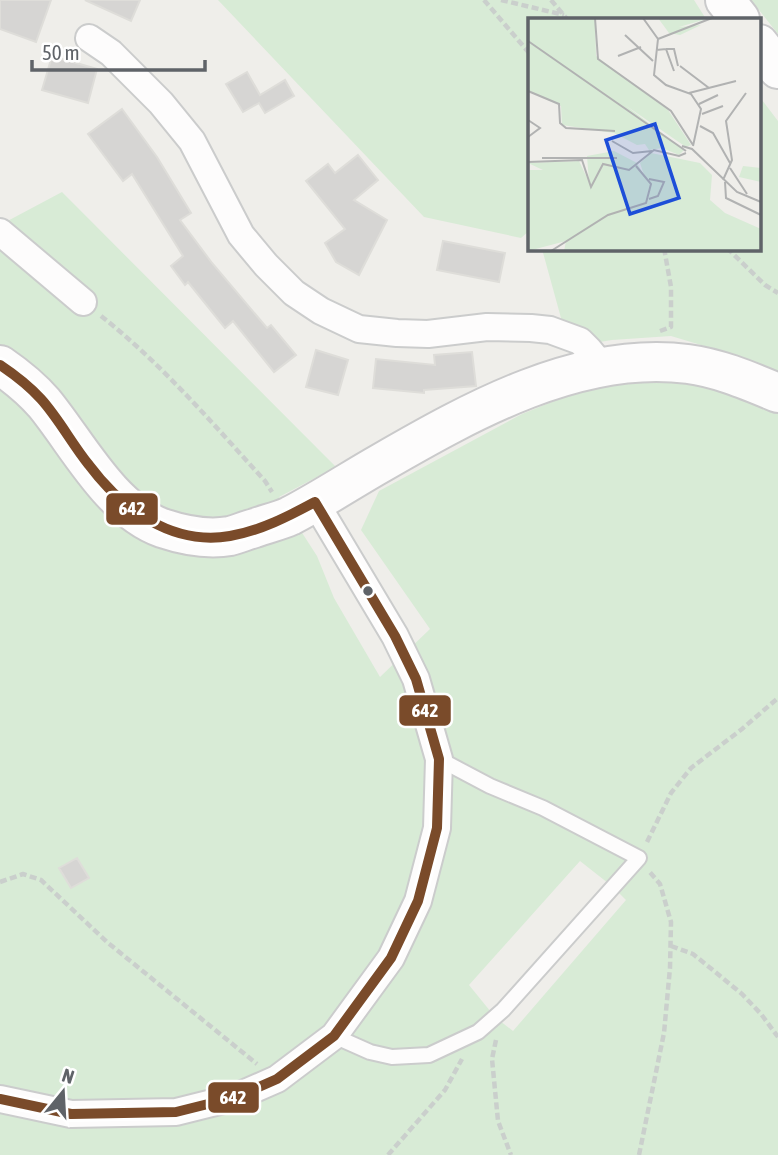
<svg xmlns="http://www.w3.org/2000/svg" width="778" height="1155" viewBox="0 0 778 1155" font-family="'Asap Condensed',sans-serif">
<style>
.green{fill:#d8ebd6;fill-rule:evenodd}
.building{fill:#d6d5d3;stroke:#deddd9;stroke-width:2}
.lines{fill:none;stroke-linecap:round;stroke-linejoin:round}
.service-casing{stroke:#cbcccc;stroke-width:18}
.minor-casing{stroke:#cbcccc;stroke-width:30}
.secondary-casing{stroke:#cacacb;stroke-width:42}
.path{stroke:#cacfcc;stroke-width:4.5;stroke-dasharray:7 3.5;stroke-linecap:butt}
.service{stroke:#fdfcfc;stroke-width:14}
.minor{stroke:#fdfcfc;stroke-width:26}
.secondary{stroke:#fdfcfc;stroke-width:38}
.bus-1-casing{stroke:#fff;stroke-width:16}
.bus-1{stroke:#7a4b2a;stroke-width:10}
.bus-dot{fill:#5f6368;stroke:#fff;stroke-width:2.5}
.inset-road{fill:none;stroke:#b1b2b2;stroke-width:2}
.view{fill:#1d4ed8;fill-opacity:0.15;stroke:#1d4ed8;stroke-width:3.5}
.inset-edge{fill:none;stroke:#5f6368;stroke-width:3.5}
.line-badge{stroke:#fff;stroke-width:2.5}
.badge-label{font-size:19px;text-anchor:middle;font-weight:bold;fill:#fff}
</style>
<rect width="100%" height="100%" fill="#efeeea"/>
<!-- green -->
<path class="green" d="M218 0H694L706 19H530V230L521 238 424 217Z
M751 0H778V34Z
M759 96 778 121V373L766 367 711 348 671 336 612 340 569 347 542 249 759 248Z
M62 192 336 467 279 497 317 556 334 598 380 677 430 629 361 530 379 491 522 414 584 389 642 377 702 386 728 392 755 402 778 414V1155H0V225ZM580 861 613 887 626 900 513 1031 495 1017 469 985Z"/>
<!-- building -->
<path class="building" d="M0 0H51L36 42 0 29Z
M85 0H140L131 21Z
M52 56 97 69 88 103 42 90Z
M247 72 260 95 285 80 294 96 265 113 259 103 243 112 226 84Z
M122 109 157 157 191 213 180 220 212 263 267 328 271 325 296 355 274 372 233 321 225 328 188 282 185 285 171 266 183 256 132 174 123 181 88 134Z
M358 155 378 180 354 200 387 220 359 275 336 262 325 243 345 229 306 181 328 164 335 173Z
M443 241 505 253 499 282 437 270Z
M316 350 348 360 338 395 306 387Z
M472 352 476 386 424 390V393L373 388 376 359 435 365 434 355Z
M77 858 89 878 71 888 59 868Z"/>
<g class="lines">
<!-- service casing -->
<g class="service-casing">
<path id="service" d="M334 1036 370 1052 392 1057 429 1055 478 1032 503 1010 639 858 543 808 490 786 439 759"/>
</g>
<!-- minor casing -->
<g class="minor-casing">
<path id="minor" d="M89 38 111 53 161 103 192 141 241 235 266 265 294 293 321 311 359 329 397 333 428 334 487 327 531 328 550 330 580 341 589 350 603 367
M0 232 83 302
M0 1099 71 1114 176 1112 236 1097 277 1079 334 1036 391 958 418 901 437 828 439 759 416 679 395 636 315 502"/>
</g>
<!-- secondary casing -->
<g class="secondary-casing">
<path id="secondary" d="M725 0 740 19
M759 44 778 69
M0 365C16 376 31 388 44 403 77 443 110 509 162 528 183 535 208 540 230 536 238 534 247 530 255 528 266 524 279 521 290 516 321 500 351 480 381 463 471 411 580 350 688 364 719 368 749 381 778 393"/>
</g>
<!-- path -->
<path class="path" d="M484 0 530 54
M501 0 564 15
M551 0 567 19
M727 248 765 285 778 293
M101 316C162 364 213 424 265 481L272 492
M660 331 671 327V287L664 248
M647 842 671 793 691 768 742 729 778 698
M0 882 23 874 41 880 107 942 257 1064
M671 946 693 954 714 971 742 994 761 1014 778 1037
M496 1040 492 1059 498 1121 511 1155
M388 1155 445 1090 462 1059
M639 1155 664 1033 670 968 671 922 660 884 648 870"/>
<!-- service -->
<use href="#service" class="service"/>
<!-- minor -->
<use href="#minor" class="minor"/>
<!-- secondary -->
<use href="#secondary" class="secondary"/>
<!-- bus-1 casing -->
<g class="bus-1-casing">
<path id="bus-1" d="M0 365C15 375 29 386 41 399 59 419 72 444 89 465 122 509 172 546 230 536 260 531 289 516 315 502
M0 1099 71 1114 176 1112 236 1097 277 1079 334 1036 391 958 418 901 437 828 439 759 416 679 395 636 315 502"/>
</g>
<!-- bus-1 -->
<use href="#bus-1" class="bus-1"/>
</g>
<!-- markers -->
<circle class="bus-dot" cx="368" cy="591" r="6"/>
<!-- overview -->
<g transform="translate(528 18)">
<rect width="233" height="233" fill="#efeeea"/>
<path d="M0 0H67L68 38 140 92 163 127 158 129 97 87 156 132 151 137 134 130 121 132 117 126 109 127 86 115 34 107 33 88 0 73ZM130 0H182L151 9 173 7 152 17 141 15ZM86 133 109 145 116 157 112 145 123 135 172 145 184 157 182 182 197 195 233 211V233H36L38 223 0 233V152H15L0 145 51 143 61 164 59 138ZM215 148 233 150V164L211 159Z" fill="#d8ebd6"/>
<path class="inset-road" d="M67 0 70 41 143 93 165 127M115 0 130 21M97 17 125 43M130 21 126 57 138 67 163 76 173 91 165 128M130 21 184 0M0 23 158 133M138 31H146L150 48M128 32 138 31 146 53M90 38 113 29M152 48 181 70M0 73 31 86 32 105 38 110 87 113M161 75 208 63M171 86 190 77M174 96 195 88M172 108 185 115 202 145M0 119 12 110 0 102M84 123 105 135 124 133M154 128 164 131 209 174 233 184M14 140H89M0 144 54 142 63 169 75 146 101 152 126 132 151 138 158 135M202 150 219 176M195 162 204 142 198 103 218 75M197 164 198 180 233 197M121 181 130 178 136 164 121 161M23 233 80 197 118 185 123 166 108 148"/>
<path class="view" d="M127 106 151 180 102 196 78 122Z"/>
<rect width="233" height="233" class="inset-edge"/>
</g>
<g class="line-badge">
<rect x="105" y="492" width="54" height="34" rx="7" fill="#7a4b2a"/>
<rect x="398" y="694" width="54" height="33" rx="7" fill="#7a4b2a"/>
<rect x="207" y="1081" width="53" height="33" rx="7" fill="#7a4b2a"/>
</g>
<g class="badge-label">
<text x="132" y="515">642</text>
<text x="425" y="717">642</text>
<text x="233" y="1104">642</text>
</g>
<!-- north arrow -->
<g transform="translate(63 1092) rotate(18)" stroke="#ffffff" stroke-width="5" paint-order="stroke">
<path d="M0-5L12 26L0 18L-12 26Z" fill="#5f6368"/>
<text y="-10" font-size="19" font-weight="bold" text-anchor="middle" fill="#5f6368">N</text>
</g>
<!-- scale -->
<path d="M32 60v10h173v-10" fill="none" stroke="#5f6368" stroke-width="3.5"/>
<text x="42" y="60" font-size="21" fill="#5f6368" stroke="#ffffff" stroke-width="5" paint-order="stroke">50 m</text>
</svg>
